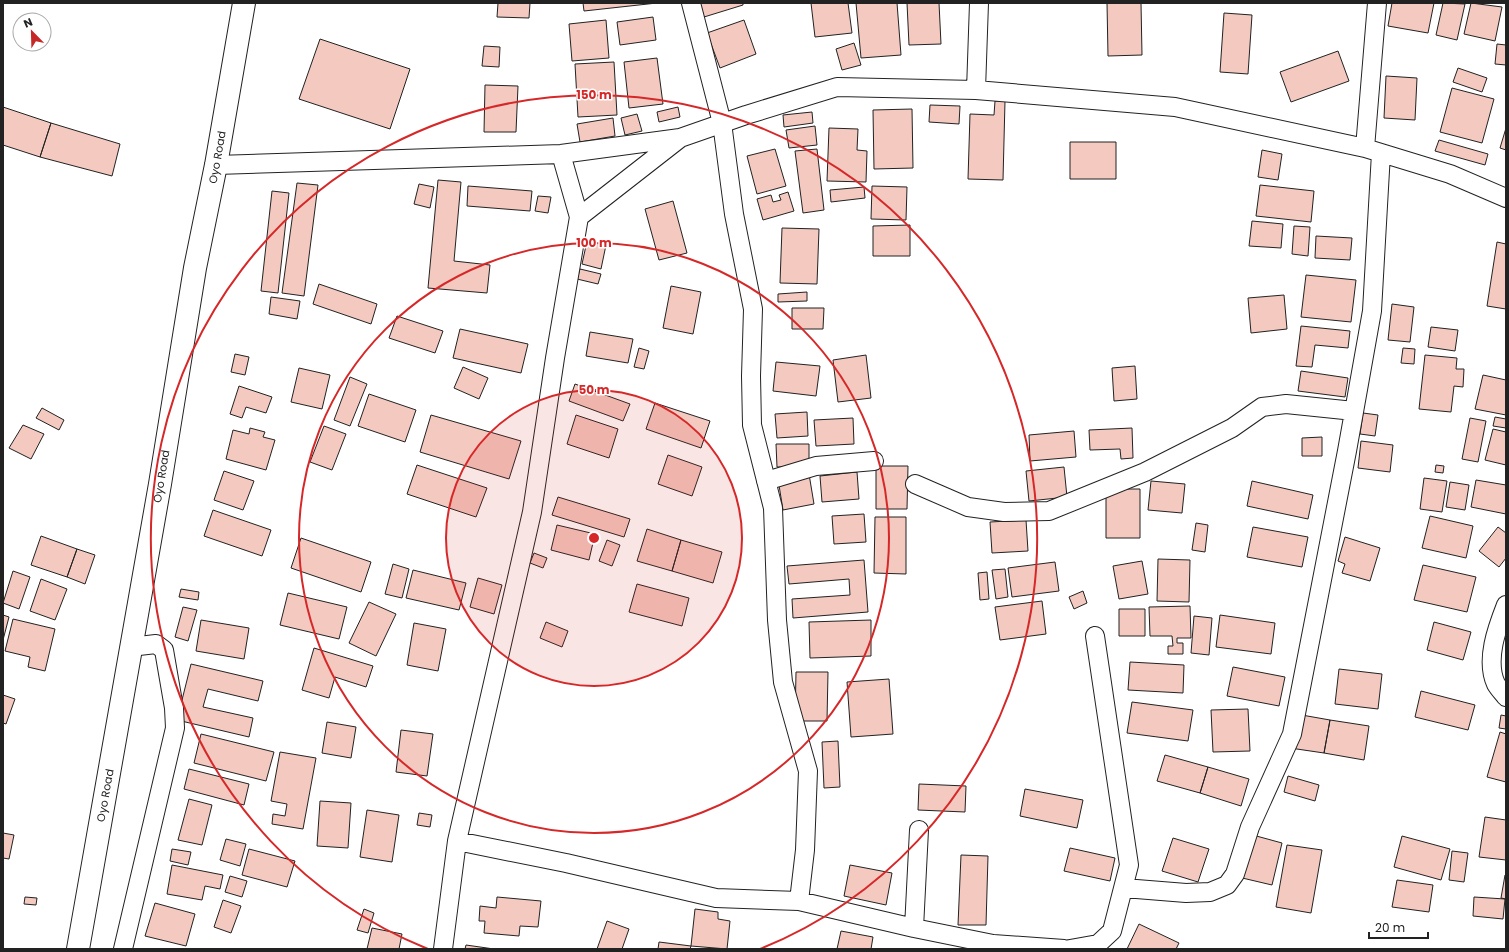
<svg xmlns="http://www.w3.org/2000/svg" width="1509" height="952" viewBox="0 0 1509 952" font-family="Poppins,sans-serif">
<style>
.building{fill:#f3c9c0;stroke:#222}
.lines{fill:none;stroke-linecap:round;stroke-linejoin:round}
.minor-casing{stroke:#222;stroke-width:20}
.trunk-casing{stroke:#222;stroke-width:24}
.minor{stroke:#fff;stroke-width:18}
.trunk{stroke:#fff;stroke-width:22}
.ring{fill:none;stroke:#d62828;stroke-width:2}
.labels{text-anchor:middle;stroke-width:3;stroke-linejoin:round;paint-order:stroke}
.street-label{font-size:11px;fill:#222;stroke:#fff}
.centre{fill:#d62828;stroke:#fff;stroke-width:2}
.ring-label{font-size:12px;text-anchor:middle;font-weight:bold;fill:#d62828;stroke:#fff;stroke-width:3;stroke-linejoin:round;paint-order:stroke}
</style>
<rect width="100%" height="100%" fill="#fff"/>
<!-- building -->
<path class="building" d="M498 3H530L529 18 497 17Z
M583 3H657L584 11Z
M700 3H743V5L704 17Z
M811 3H848L852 33 815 37Z
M856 3H897L901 55 861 58Z
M907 3H939L941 44 909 45Z
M1107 3H1141L1142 55 1108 56Z
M1392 3H1434L1428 33 1388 26Z
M1443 3 1465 4 1457 40 1436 35Z
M1471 3 1502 7 1495 41 1464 34Z
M1224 13 1252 15 1248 74 1220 72Z
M653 17 656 40 620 45 617 22Z
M606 20 609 58 572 61 569 24Z
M744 20 756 54 720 68 707 33Z
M320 39 410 69 390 129 299 99Z
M854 43 861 65 842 70 836 49Z
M1497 44 1506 45V65L1495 64Z
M484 46 500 47 499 67 482 66Z
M1338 51 1349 81 1291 102 1280 72Z
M657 58 663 104 629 108 624 62Z
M614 62 617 115 578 117 575 64Z
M1458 68 1487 78 1482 92 1453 82Z
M1386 76 1417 78 1415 120 1384 118Z
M485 85 518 86 516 132H484Z
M1452 88 1494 99 1482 143 1440 132Z
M995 101H1005L1003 180 968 179 970 114 994 115Z
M930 105 960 106 959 124 929 122Z
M3 107 51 123 40 157 3 145Z
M678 107 680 117 659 122 657 112Z
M912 109 913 168 874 169 873 110Z
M812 112 813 123 784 127 783 115Z
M637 114 642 131 625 135 621 118Z
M613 118 615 136 580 142 577 124Z
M51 123 120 144 112 176 40 157Z
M815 126 817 145 789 148 786 130Z
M829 128 858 129 857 150 867 151 866 182 827 181Z
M1506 128V150L1500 148Z
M1439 140 1488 154 1485 165 1435 151Z
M1070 142H1116V179H1070Z
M775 149 786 186 757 194 747 156Z
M817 149 824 210 803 213 795 151Z
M1262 150 1282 154 1278 180 1258 177Z
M438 180 461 182 454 261 490 265 487 293 428 288Z
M297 183 318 185 304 296 282 293Z
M419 184 434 187 430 208 414 204Z
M1260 185 1314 191 1311 222 1256 216Z
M468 186 532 191 530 211 467 206Z
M872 186 907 187 906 220 871 219Z
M864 187 865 198 831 202 830 190Z
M272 191 289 193 278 293 261 291Z
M788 192 794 211 763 220 757 199 771 195 773 202 781 200 779 195Z
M538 196 551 197 548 213 535 211Z
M673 201 687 253 659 260 645 209Z
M1252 221 1283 224 1281 248 1249 246Z
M910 225V256H873V226Z
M1294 226 1310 227 1308 256 1292 254Z
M782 228 819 229 817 284 780 283Z
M1316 236 1352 238 1350 260 1315 258Z
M587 241 606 245 601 269 582 264Z
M1497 242 1506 244V309L1487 306Z
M580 269 601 274 598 284 577 279Z
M1306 275 1356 280 1351 322 1301 317Z
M319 284 377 304 371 324 313 304Z
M671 286 701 292 693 334 663 328Z
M807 292V301L778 302V294Z
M1284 295 1287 329 1251 333 1248 298Z
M271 297 300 301 297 319 269 314Z
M1392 304 1414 307 1410 342 1388 340Z
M792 308H824L823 329H792Z
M397 316 443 331 435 353 389 338Z
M1301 326 1350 331 1348 348 1315 345 1312 367 1296 366Z
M1431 327 1458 330 1455 351 1428 347Z
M460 329 528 344 521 373 453 358Z
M590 332 633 339 628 363 586 356Z
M639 348 649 351 644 369 634 367Z
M1403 348 1415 349 1414 364 1401 363Z
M235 354 249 357 245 375 231 372Z
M866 355 871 398 838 402 833 360Z
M1425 355 1457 358 1456 369H1464L1463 387 1454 386 1451 412 1419 409Z
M776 362 820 366 816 396 773 391Z
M1135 366 1137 399 1114 401 1112 368Z
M463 367 488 378 479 399 454 388Z
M299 368 330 375 322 409 291 402Z
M1301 371 1348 378 1345 397 1298 391Z
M1483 375 1506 380V415L1475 409Z
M350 377 367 384 350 426 334 420Z
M575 384 630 404 623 421 569 401Z
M239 386 272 397 266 413 246 407 242 418 230 414Z
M369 394 416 410 405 442 358 426Z
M655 403 710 421 701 448 646 429Z
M42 408 64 420 59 430 36 418Z
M807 412 808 436 777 438 775 414Z
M1363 413 1378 415 1375 436 1360 434Z
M431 415 521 441 509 479 420 452Z
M576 415 618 429 609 458 567 444Z
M1495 417 1506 419V428L1493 426Z
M853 418 854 444 816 446 814 420Z
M1470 418 1486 421 1478 462 1462 459Z
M23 425 44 434 31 459 9 448Z
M324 426 346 434 332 470 310 462Z
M250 428 265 432 263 437 275 440 266 470 226 459 233 430 249 434Z
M1132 428 1133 458 1121 459 1120 449 1090 450 1089 430Z
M1493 429 1506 432V465L1485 460Z
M1074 431 1076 457 1030 461 1029 435Z
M1322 437V456H1302V438Z
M1361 441 1393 445 1390 472 1358 468Z
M776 444H809V467H777Z
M668 455 702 467 692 496 658 484Z
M417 465 487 488 476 517 407 494Z
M1436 465 1444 466 1443 473 1435 472Z
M876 466H908L907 509H876Z
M1064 467 1067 497 1029 501 1026 471Z
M224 471 254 481 243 510 214 500Z
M857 472 859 499 822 502 820 476Z
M809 474 814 504 783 510 778 479Z
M1424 478 1447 481 1442 512 1420 509Z
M1476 480 1506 485V514L1471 507Z
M1151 481 1185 484 1182 513 1148 510Z
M1252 481 1313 495 1308 519 1247 506Z
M1450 482 1469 485 1465 510 1446 507Z
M1106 489H1140V538H1106Z
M558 497 630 519 624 537 552 515Z
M213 510 271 530 262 556 204 536Z
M864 514 866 542 834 544 832 516Z
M1430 516 1473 526 1466 558 1422 548Z
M875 517H906V574L874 573Z
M1026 520 1028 551 992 553 990 522Z
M1196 523 1208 525 1205 552 1192 550Z
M557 525 595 534 589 560 551 550Z
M1253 527 1308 537 1302 567 1247 557Z
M1498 527 1506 533V558L1499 567 1479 551Z
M647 529 681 540 672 571 637 561Z
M41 536 77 549 67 577 31 565Z
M1345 537 1380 548 1370 581 1342 573 1345 564 1338 561Z
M301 538 371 562 361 592 291 568Z
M607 540 620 545 612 566 599 561Z
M681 540 722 552 713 583 672 571Z
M77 549 95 555 85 584 67 577Z
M534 553 547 558 543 568 530 563Z
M1158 559 1190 560 1189 602 1157 601Z
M864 560 868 612 793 618 792 599 850 595 849 579 789 584 787 566Z
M1142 561 1148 594 1119 599 1113 566Z
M1055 562 1059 591 1012 597 1008 568Z
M393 564 409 569 402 598 385 594Z
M1423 565 1476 577 1467 612 1414 600Z
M1005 569 1008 597 996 599 992 570Z
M413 570 466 583 459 610 406 598Z
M13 571 30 577 19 609 3 603Z
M987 572 989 599 980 600 978 573Z
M478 578 502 585 494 614 470 607Z
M41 579 67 589 55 620 30 611Z
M637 584 689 598 682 626 629 612Z
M181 589 199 592 198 600 179 597Z
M1083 591 1087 603 1074 609 1069 597Z
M288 593 347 607 339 639 280 625Z
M1042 601 1046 634 1000 640 995 607Z
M369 602 396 614 376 656 349 643Z
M1190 606 1191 638H1177V643H1183V654H1168V646H1173L1172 636H1150L1149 607Z
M183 607 197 610 188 641 175 637Z
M1119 609H1145V636H1119Z
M3 615 9 617 3 640Z
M1220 615 1275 623 1271 654 1216 647Z
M1194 616 1212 618 1209 655 1191 653Z
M13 619 55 629 45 671 28 667 30 657 5 651Z
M201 620 249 628 244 659 196 651Z
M871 620V656L810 658 809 622Z
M546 622 568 631 562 647 540 638Z
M1434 622 1471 632 1463 660 1427 650Z
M414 623 446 629 438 671 407 665Z
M314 648 373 666 366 687 335 677 329 698 302 690Z
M1130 662 1184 665 1183 693 1128 690Z
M191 664 263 681 258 701 208 689 203 707 253 718 249 737 177 720Z
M1233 667 1285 677 1279 706 1227 696Z
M1339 669 1382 674 1378 709 1335 704Z
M796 672H828L827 721H795Z
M889 679 893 734 851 737 847 682Z
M1421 691 1475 705 1468 730 1415 717Z
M3 695 15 699 6 724 3 723Z
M1132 702 1193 710 1188 741 1127 733Z
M1248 709 1250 751 1213 752 1211 710Z
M1296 714 1330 720 1324 753 1290 748Z
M1501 715 1506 716V729L1499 728Z
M1330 720 1369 726 1364 760 1324 753Z
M327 722 356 727 351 758 322 753Z
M401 730 433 734 427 776 396 772Z
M1500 732 1506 734V782L1487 777Z
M201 734 274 752 266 781 194 763Z
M838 741 840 787 824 788 822 742Z
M280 752 316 758 303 829 272 824 273 814 285 816 287 804 271 801Z
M1165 755 1208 767 1200 793 1157 781Z
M1208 767 1249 779 1241 806 1200 793Z
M189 769 249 784 244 805 184 789Z
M1288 776 1319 785 1315 801 1284 792Z
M919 784 966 786 965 812 918 810Z
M1025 789 1083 800 1077 828 1020 816Z
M189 799 212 805 202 845 178 840Z
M320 801 351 803 348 848 317 846Z
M367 810 399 815 392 862 360 857Z
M419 813 432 815 430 827 417 825Z
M1485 817 1506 820V860L1479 857Z
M3 833 14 835 9 859 3 858Z
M1249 834 1282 843 1272 885 1238 877Z
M1402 836 1450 849 1441 880 1394 867Z
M1173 838 1209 849 1198 882 1162 871Z
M226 839 246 844 240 866 220 860Z
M1287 845 1322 850 1311 913 1276 907Z
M1070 848 1115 858 1110 881 1064 871Z
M172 849 191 852 188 865 170 861Z
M249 849 295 861 287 887 242 875Z
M1452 851 1468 853 1464 882 1449 880Z
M961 855 988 856 986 925H958Z
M172 865 223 875 220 889 205 886 202 900 167 894Z
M850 865 892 873 886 905 844 896Z
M1505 875H1506V899L1501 898Z
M230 876 247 881 242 897 225 892Z
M1397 880 1433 885 1429 912 1392 907Z
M25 897 37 898 36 905 24 904Z
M497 897 541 901 538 927 520 926 519 936 484 933 485 921H479L480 906 496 908Z
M1474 897 1505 899 1503 919 1473 916Z
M223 900 241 906 231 933 214 927Z
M155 903 195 914 186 946 145 936Z
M364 909 374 913 368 933 357 930Z
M695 909 718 912V919L730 921 727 949 691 946Z
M607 921 629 929 622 949H597Z
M1139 924 1179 943 1176 949H1127Z
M372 928 402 934 399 949H367Z
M841 931 873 937 871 949H837Z
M659 942 691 946 690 949H658Z
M466 945 494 949H465Z"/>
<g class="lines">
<!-- minor casing -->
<g class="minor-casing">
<path id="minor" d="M691 3 722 123 734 214 753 309 751 376 752 425 773 508 777 620 783 682 808 771 805 850 799 901
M976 90 979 3
M1365 148 1377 3
M216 165 561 154 680 138 746 115 837 87 976 90 1175 107 1365 148 1450 174 1506 198
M579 217 679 139
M766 481 816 466 874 461
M915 484 968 507 1004 512 1049 511 1145 472 1232 428 1262 407 1286 404 1354 411
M1506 605C1497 628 1485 660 1496 684 1499 689 1503 693 1506 697
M457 841 566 863 716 898 799 901 914 928 993 944 1064 949
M1124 888 1186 893 1210 892 1227 885 1235 874 1250 827 1292 734 1347 451 1372 311 1381 153
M914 928 919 830
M123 949 175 728 174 708 164 650 156 644 130 647
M443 949 457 841 532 512 555 358 579 217 561 154
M1070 949 1098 944 1112 931 1129 865 1095 636"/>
</g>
<!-- trunk casing -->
<g class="trunk-casing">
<g id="trunk">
<path id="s1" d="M78 949 160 484 195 268 216 165 244 3"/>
</g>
</g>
<!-- minor -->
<use href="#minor" class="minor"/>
<!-- trunk -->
<use href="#trunk" class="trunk"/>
</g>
<!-- distance rings -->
<circle cx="594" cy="538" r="148" fill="#d62828" fill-opacity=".12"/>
<g class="ring">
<circle cx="594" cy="538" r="148"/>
<circle cx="594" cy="538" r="295"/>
<path d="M428 949A443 443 0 1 1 760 949"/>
</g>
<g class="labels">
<!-- street labels -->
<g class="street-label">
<text dy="4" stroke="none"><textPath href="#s1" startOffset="804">Oyo Road</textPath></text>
<text dy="4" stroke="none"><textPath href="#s1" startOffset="480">Oyo Road</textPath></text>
<text dy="4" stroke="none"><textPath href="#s1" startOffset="156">Oyo Road</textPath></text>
</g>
</g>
<circle cx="594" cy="538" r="6" class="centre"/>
<g class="ring-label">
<text x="594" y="99">150 m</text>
<text x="594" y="247">100 m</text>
<text x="594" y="394">50 m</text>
</g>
<!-- border -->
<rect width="1509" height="952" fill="none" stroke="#222222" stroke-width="8"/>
<!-- north arrow -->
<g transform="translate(32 32) rotate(337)"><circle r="19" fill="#ffffff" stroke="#a7a7a7"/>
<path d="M0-3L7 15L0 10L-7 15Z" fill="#c62828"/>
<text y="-6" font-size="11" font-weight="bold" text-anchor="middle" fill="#222222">N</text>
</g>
<!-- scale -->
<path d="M1369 932v6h59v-6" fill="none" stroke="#222222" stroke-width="2"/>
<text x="1375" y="932" font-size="12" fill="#222222" stroke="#ffffff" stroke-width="3" paint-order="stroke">20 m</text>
</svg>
